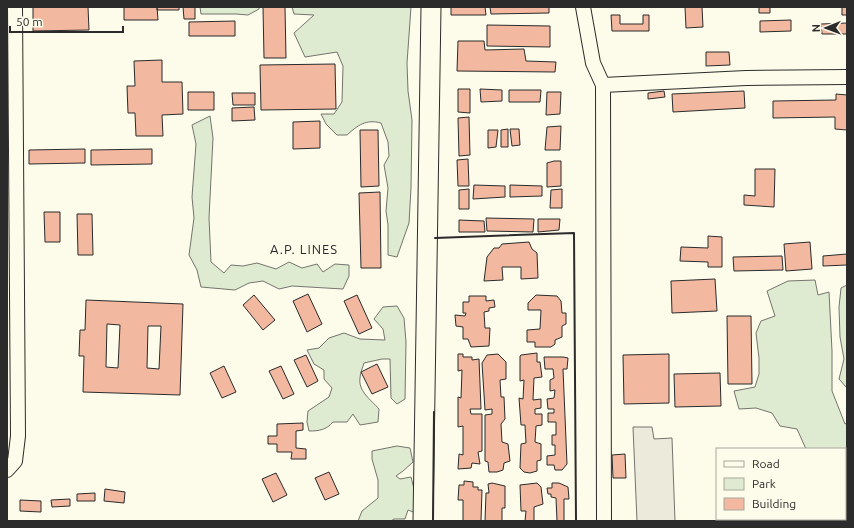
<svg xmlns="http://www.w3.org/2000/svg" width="854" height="528" viewBox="0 0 854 528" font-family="Ubuntu,sans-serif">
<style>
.green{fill:#deebd1;stroke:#74746e}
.parking{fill:#eceadb;stroke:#74746e}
.building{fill:#f2b8a0;stroke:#2b2b2b;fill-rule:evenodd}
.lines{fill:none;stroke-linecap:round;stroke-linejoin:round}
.minor-casing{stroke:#2b2b2b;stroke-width:16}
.secondary-casing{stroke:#2b2b2b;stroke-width:21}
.minor{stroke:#fdfbea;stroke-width:14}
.secondary{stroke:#fdfbea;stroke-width:19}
.wall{stroke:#2b2b2b;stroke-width:2}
.labels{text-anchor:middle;stroke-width:3;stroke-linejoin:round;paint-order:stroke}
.neighbourhood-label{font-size:13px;letter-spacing:1px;fill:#2b2b2b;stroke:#fdfbea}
</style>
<rect width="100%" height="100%" fill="#fdfbea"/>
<!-- green -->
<path class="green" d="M200 7H259V9L248 15 236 14H201Z
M292 7H411L407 63 408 91 412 120 411 188 409 223 397 257 388 255V225L386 211 388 188 384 165 389 156 388 142 381 123C366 119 358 125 347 135H337L326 124 321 114H334L342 102 343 66 337 52 305 57 294 33 314 15 294 14Z
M210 116 213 138 209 218 211 262 224 273 231 265 243 266 257 263 276 269 289 262 302 268 317 264 323 272 335 264 349 265V276L343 289 292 286 279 289 263 281 249 283 235 290 201 287 197 270 189 255 194 218 192 197 196 144 192 125Z
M815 280 818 295 829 292 832 351V391L845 424 847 423V449L846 450 847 452V521H810L809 519H845V449H806L797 429 780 426 772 413 756 408 739 409 734 391 755 387 759 374V358L756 333 761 321 775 316 767 291 788 281Z
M847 285V387H846L839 379 844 359 840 337 839 307 841 288Z
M397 306 404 318 406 342 405 399 397 404 391 398 390 359H382L364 363C363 367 360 373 360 378 358 391 371 400 379 409L378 422 360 425 353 414 347 422H333C326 430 319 431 309 431L307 422 308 411 329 397 332 388 324 379V370L314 364 307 350 319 348 329 338 344 333 360 339 385 340 383 329 374 319 383 307Z
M397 446 410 448 413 462 403 471 396 476 400 479 411 477 415 493 416 513 408 510 405 519H394L391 521H358L362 511 378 498V480L372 459V451Z"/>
<!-- parking -->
<path class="parking" d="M633 427H652L654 439 672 438 675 521H637Z"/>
<!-- building -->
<path class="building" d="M33 7H88L89 30 33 31Z
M124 7H157L158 20H124Z
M157 7H179V10H157Z
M183 7H195V19H184Z
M263 7H285L286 58H264Z
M451 7H485L486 15H451Z
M490 7H549V13L491 14Z
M685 7H702L703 27 686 28Z
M759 7H770V13H759Z
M842 7H847V15H842Z
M611 15H620V24H643V15H649V31H612Z
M791 20V31L760 32V21Z
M235 21V36H189V22Z
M847 23V34H822L821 24Z
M487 25 550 26V47L487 46Z
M458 41H484L485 50 524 49 526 61 556 62 555 72 457 71Z
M706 52H729L730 65 706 66Z
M162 60V82H182L183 114 162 115 163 136H136L135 113H128L127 86H135L134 61Z
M335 64 336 109 261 110 260 65Z
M458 89H470V113L458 112Z
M480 89 502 90V101L481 102Z
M509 90H541L540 102H509Z
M664 91 665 97 648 99V93Z
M744 91 745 108 673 112 672 94Z
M188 92H214V110H188Z
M547 92H561L560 114 546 115Z
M232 93H255V105H233Z
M836 94 847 95V130L835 129V117L773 118V101L836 100Z
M254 107 255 120 232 121V108Z
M469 117 470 155 459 156 458 118Z
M320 121V148L293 149V122Z
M561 126 560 150H545L547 127Z
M508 129V147H501V130Z
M510 129H519L520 145 512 146Z
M360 130H378L379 186 361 187Z
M488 130H498L496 147 488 148Z
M85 149V163L29 164V150Z
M152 149V164L91 165V150Z
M468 159 469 186H458L457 160Z
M554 161H561V186L547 187V163Z
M755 169H775L774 207 744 205V195L755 196Z
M474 185 505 186V197L473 199Z
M510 185 542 186V196L510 197Z
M469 189V209H459V190Z
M562 189V208H550L551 190Z
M380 192 381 268H361L359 193Z
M44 212H60V242H45Z
M77 214H92L93 255H78Z
M486 218 534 219 533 232 487 231Z
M538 219H560L559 230 538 232Z
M459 220 484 221 485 232H459Z
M708 236 722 237V267H708V262L680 261 681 247 708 248Z
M529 242 532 249 537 253 538 278 521 279V267H502L503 280 484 281 487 257 494 248H499L502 244Z
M810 242 812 269 786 271 784 244Z
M847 254V265L823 266V256Z
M782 256 783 270 734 271 733 257Z
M715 279 717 311 672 313 671 281Z
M308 294 322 324 307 332 293 301Z
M254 295 275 320 263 330 243 305Z
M357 295 372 328 359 334 344 301Z
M536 295 557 296 561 301 562 313H566V324L562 326V337L555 340V344L551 347H535V342H527V330L540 329 541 310H528V303Z
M469 296H486V301L494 300 495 307 489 308V311L484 312 485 328H490L489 346 471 347 468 339H463V327L456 326 455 315 465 316 466 313H463V302H469Z
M86 300 183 304 180 395 83 392 84 356H79L80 330H85ZM107 324 120 325 118 368 106 367ZM148 326H161L159 369 147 368Z
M727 316H751L752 384H728Z
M537 353V362H540L542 377 534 378 533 400 541 399V408L535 409V414H542V425L536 426 535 442 541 444V460L537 461V471L530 473 524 472 520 468 521 444 526 443 525 425H521L519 398 523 399 524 380 520 381V356L521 355Z
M458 354H463V357H472V360L479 359 481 409H470L471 414H482V451L478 452 480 464 472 463 471 468 458 469 459 454 463 455V426L458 427V397L461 398 462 370 458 371Z
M498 354 506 362V379L500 380 501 397H504L505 419 501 424 502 442 508 444 510 461 504 463 503 470 497 472H489L488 462 485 461V415L492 414V409L485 410 482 363 487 355Z
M669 354V403L624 404 623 355Z
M306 355 318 381 307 387 294 360Z
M544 357H563L568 358 567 369H563L567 464 562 470H555L554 465H547V456L555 455V445H552V435H556V422H548V413H554V409H548L547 399 554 398 555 390 550 391V380L554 378 553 369H545Z
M377 364 388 387 372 394 361 372Z
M224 366 236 392 222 398 210 373Z
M281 366 294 394 283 399 269 371Z
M720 373 721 406 675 407 674 374Z
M303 423V430L296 431V448L306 449V459H291L292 452H277V444H268V436H277V424Z
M625 454 626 478H613L612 455Z
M329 472 339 494 325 500 315 478Z
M276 473 287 495 273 502 262 479Z
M464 481 473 482V487H478V490H482L481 521H463V500H458L459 485H464Z
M492 483 505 486V508H502V521H485L486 493H489L488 484Z
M537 483 541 487 543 504 534 507V521H525L526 511H521L520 485Z
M552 483H559L568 487 569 499H564V521H557L556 498 551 497V494H548L547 488H552Z
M105 489 125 492 124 503 104 501Z
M95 493V501H77V494Z
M70 499V506L52 507 51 500Z
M20 500 41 501V512L20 511Z"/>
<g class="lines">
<!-- minor casing -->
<g class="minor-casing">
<path id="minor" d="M583 7 593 63 603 85 604 521
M603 85 746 78 847 77
M7 470 15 461 18 436 15 7"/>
</g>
<!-- secondary casing -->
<g class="secondary-casing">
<path id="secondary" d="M423 521 431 7"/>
</g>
<!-- minor -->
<use href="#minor" class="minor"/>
<!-- secondary -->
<use href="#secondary" class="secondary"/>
<!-- wall -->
<path class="wall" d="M435 238 574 233 576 521
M433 521 434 412"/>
</g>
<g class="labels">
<!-- neighbourhood labels -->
<g class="neighbourhood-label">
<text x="304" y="254">A.P. LINES</text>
</g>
</g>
<!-- border -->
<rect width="854" height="528" fill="none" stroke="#2b2b2b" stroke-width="16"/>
<!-- legend -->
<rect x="716" y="448" width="130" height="72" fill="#fdfbea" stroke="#a9a89e"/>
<rect x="724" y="461" width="20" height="6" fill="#fdfbea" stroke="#a9a89e"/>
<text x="752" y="468" font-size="12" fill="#2b2b2b">Road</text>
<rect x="724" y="478" width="20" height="12" fill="#deebd1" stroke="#a9a89e"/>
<text x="752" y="488" font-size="12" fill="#2b2b2b">Park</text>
<rect x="724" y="498" width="20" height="12" fill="#f2b8a0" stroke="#a9a89e"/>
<text x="752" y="508" font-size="12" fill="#2b2b2b">Building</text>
<!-- north arrow -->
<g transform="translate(826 28) rotate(269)" stroke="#fdfbea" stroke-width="3" paint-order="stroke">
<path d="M0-3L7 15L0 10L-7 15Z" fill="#2b2b2b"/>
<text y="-6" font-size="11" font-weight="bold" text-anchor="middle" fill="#2b2b2b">N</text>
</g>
<!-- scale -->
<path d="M10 26v6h113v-6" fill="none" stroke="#2b2b2b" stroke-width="2"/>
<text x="16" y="26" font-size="12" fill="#2b2b2b" stroke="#fdfbea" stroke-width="3" paint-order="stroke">50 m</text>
</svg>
